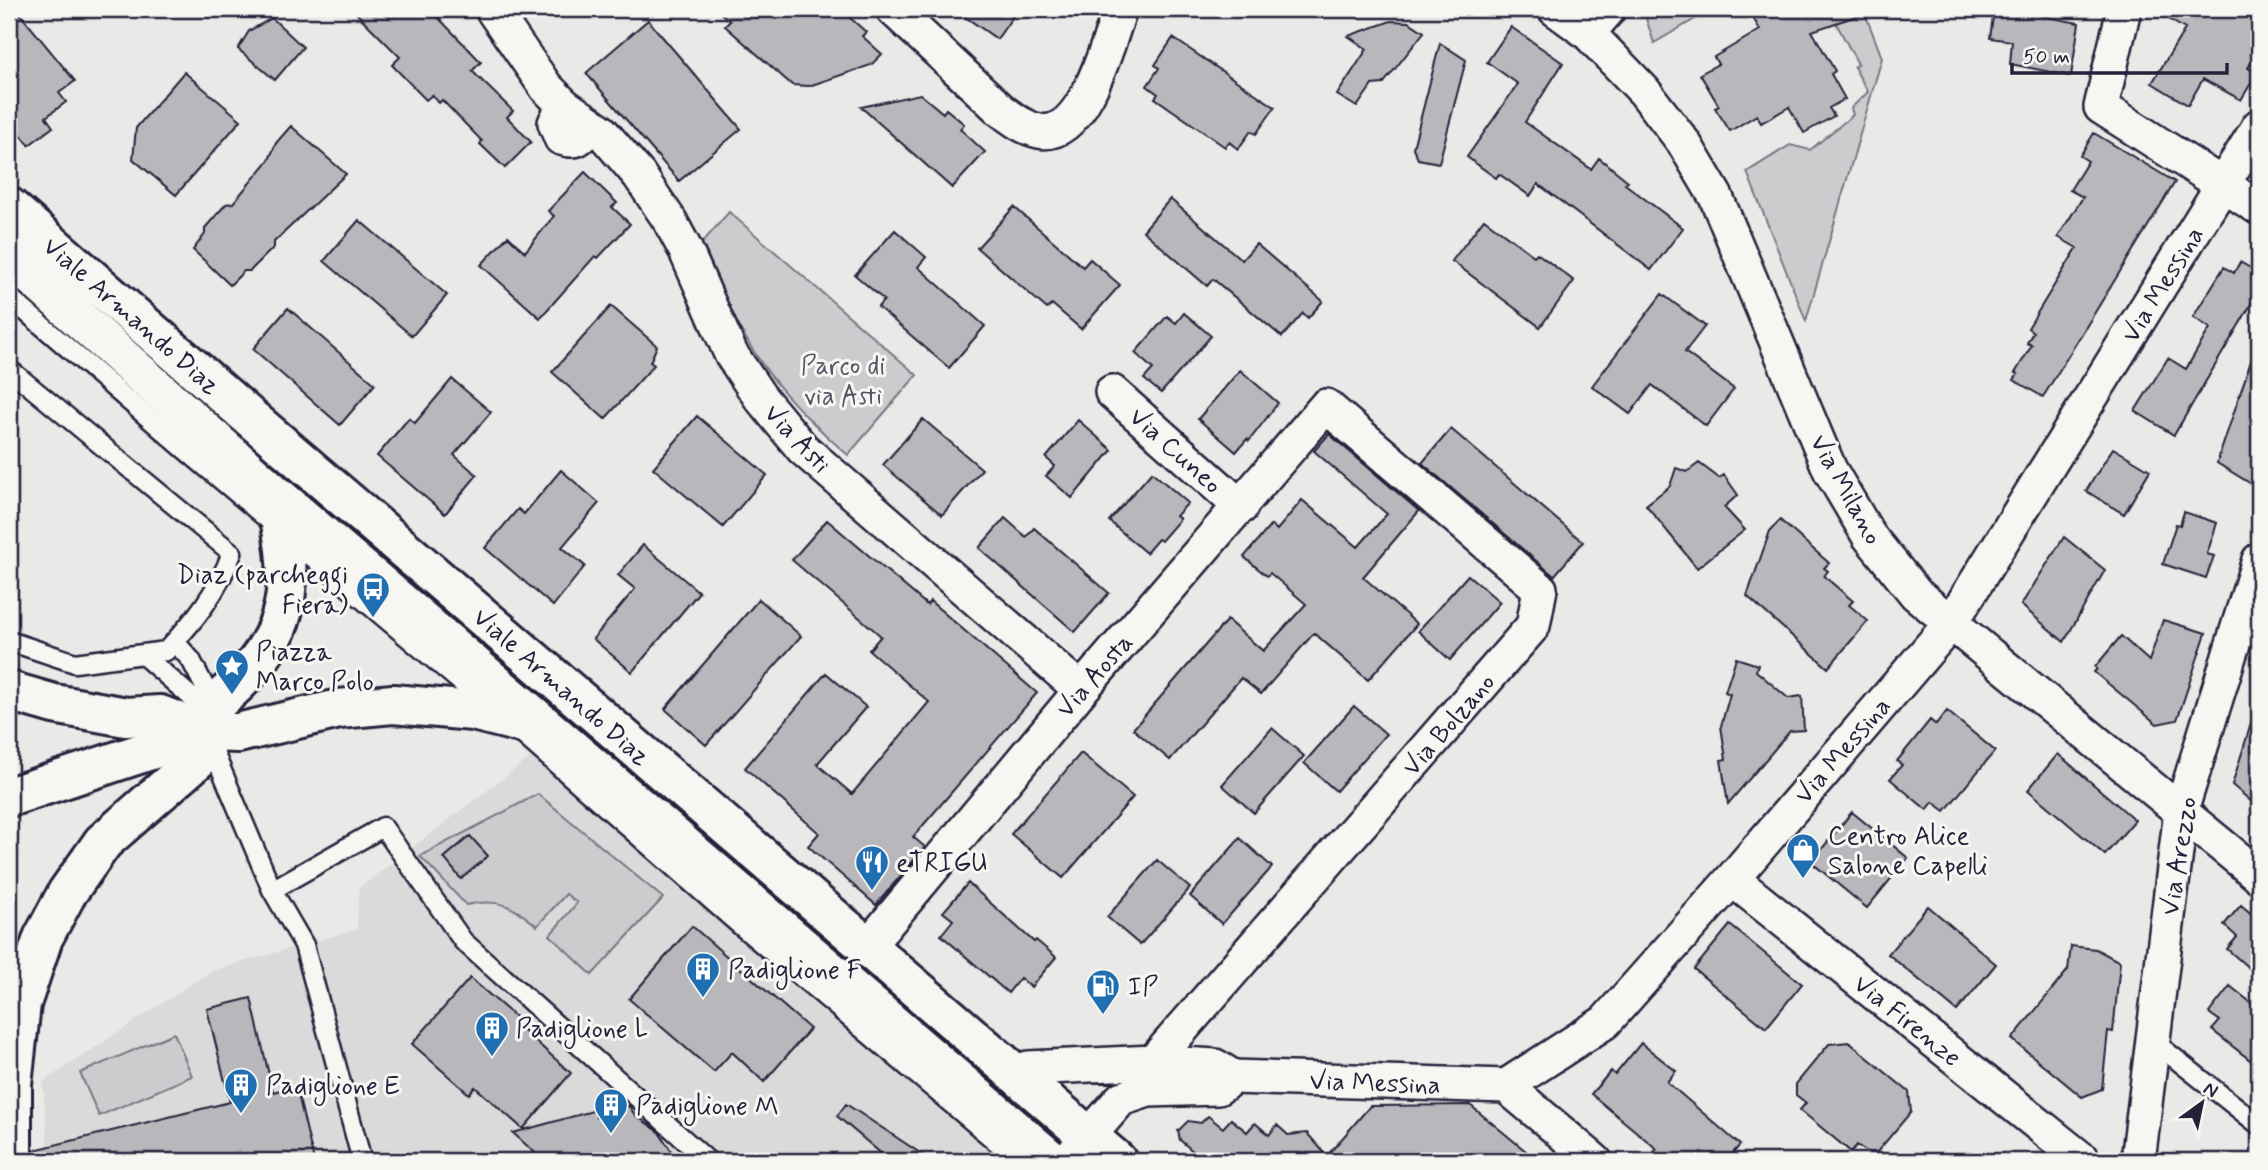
<svg xmlns="http://www.w3.org/2000/svg" width="2268" height="1170" viewBox="0 0 2268 1170" font-family="Mynerve,sans-serif">
<style>
.built{fill:#dadada}
.green{fill:#ccccce;stroke:#777784;stroke-width:2}
.building{fill:#b8b8bc;stroke:#22223b;stroke-width:2}
.lines{fill:none;stroke-linecap:round;stroke-linejoin:round}
.lane-casing{stroke:#22223b;stroke-width:23}
.street-casing{stroke:#22223b;stroke-width:38}
.secondary-casing{stroke:#22223b;stroke-width:44}
.highway-casing{stroke:#22223b;stroke-width:44}
.lane{stroke:#f6f6f2;stroke-width:18}
.street{stroke:#f6f6f2;stroke-width:33}
.secondary{stroke:#f6f6f2;stroke-width:38}
.highway{stroke:#f6f6f2;stroke-width:38}
.labels{text-anchor:middle;stroke-width:6;stroke-linejoin:round;paint-order:stroke}
.street-label{font-size:26px;fill:#22223b;stroke:#f6f6f2}
.park-label{font-size:26px;fill:#555567;stroke:#f6f6f2}
.poi-label{font-size:26px;fill:#22223b;stroke:#f6f6f2;text-anchor:start}
</style>
<rect width="100%" height="100%" fill="#e9e9e7"/>
<filter id="ink" filterUnits="userSpaceOnUse"><feTurbulence type="fractalNoise" baseFrequency=".0143" numOctaves="2"/><feDisplacementMap in="SourceGraphic" scale="14" xChannelSelector="R" yChannelSelector="G"/><feConvolveMatrix kernelMatrix="1 2 1 2 8 2 1 2 1" color-interpolation-filters="sRGB"/></filter>
<g filter="url(#ink)">
<!-- built -->
<path class="built" d="M531 757 999 1161H49L43 1082 211 971 357 929 359 888Z"/>
<!-- green -->
<path class="green" d="M1643 9H1712L1654 43Z
M1840 9H1869L1865 13 1882 58 1806 321 1747 172 1790 145 1810 150 1853 115 1851 108 1868 92 1854 67 1858 64 1836 23 1843 12Z
M729 212 917 375 848 455C803 416 764 376 737 322 724 296 715 269 702 243Z
M538 794 663 898 592 975 550 935 577 903 566 894 537 926C512 905 499 898 466 905L420 856Z
M174 1033 192 1076 99 1116 80 1073Z"/>
<!-- building -->
<path class="building" d="M9 9H16L75 81 59 93 66 102 46 117 53 127 29 145 9 119Z
M352 9H430L481 62 472 71 513 111 507 117 531 142 505 168 480 144 482 141 442 100 439 103 432 95 426 100 392 65 400 57Z
M716 9H840L866 32 862 36 882 54 871 65 809 86 792 85 725 26 730 21Z
M954 9H1018L997 39Z
M1748 9H1864L1865 13 1812 31 1835 71 1831 74 1845 99 1829 108 1834 116 1804 133 1789 107 1761 123 1757 115 1730 131 1715 108 1719 106 1700 74 1718 64 1714 57 1760 30Z
M1994 9 2041 12V16L2079 23 2071 76 2010 64 2012 41 1990 38Z
M2152 9H2244L2259 18V50L2248 68 2257 73 2241 100 2203 79 2188 105 2152 83 2185 29Z
M272 18 303 47 275 80 238 49 249 31Z
M648 20 741 129 679 181 586 73Z
M1391 21 1409 22 1424 32 1383 84 1372 85 1357 107 1337 95 1367 49 1348 36Z
M1511 27 1563 63 1525 122 1591 169 1599 158 1628 181 1625 184 1683 228 1651 270 1538 184 1530 196 1499 174 1496 178 1467 157 1518 84 1487 62Z
M1173 38 1275 107 1256 134 1251 131 1238 149 1229 142 1225 147 1155 98 1158 94 1147 86 1159 68 1155 65Z
M1440 43 1466 60 1439 163 1418 159 1413 148Z
M184 72 241 120 176 195 133 159 136 128Z
M920 94 943 113 946 109 964 124 960 129 985 152 952 188 861 107Z
M291 126 346 174 274 242V247L250 271H244L230 285 193 250 205 234V228L226 204 233 203 269 160 276 143Z
M2094 133 2175 182 2043 397 2014 380 2018 374 2015 373 2032 345 2027 343 2033 332 2028 328 2077 248 2058 237 2083 197 2070 190 2088 161 2080 156Z
M585 172 617 203 612 207 630 224 598 258 595 256 540 318 481 265 508 236 525 252 554 216 548 211Z
M1170 199 1242 260 1256 244 1323 301 1308 318 1303 313 1282 337 1213 279 1207 286 1143 231Z
M1014 207 1083 267 1090 259 1120 285 1081 329 1052 304 1047 309 977 248Z
M1484 219 1534 256 1537 253 1574 281 1540 327 1452 261Z
M359 220 447 295 412 336 324 261Z
M895 230 926 257 918 267 985 326 949 368 878 307 884 300 855 275Z
M2240 262 2259 273V291L2174 435 2135 411 2168 358 2186 369 2210 328 2193 317 2224 267 2234 273Z
M1662 294 1705 326 1685 352 1734 389 1706 426 1652 385 1630 414 1592 386Z
M611 306 657 346 650 362 654 365 605 419 552 372Z
M288 308 375 384 340 425 253 349Z
M1184 313 1211 336 1161 393 1144 379 1153 369 1135 353 1167 316 1176 323Z
M2255 349 2259 350V468L2253 485 2217 463Z
M1240 370 1278 403 1249 441 1247 439 1236 452 1198 419Z
M452 379 491 412 454 455 477 475 445 514 377 456 409 418 415 423Z
M697 416 767 475 723 527 653 468Z
M923 419 982 469 942 515 883 465Z
M1078 420 1112 450 1072 498 1046 476 1055 466 1046 458Z
M1451 429 1583 542 1554 576 1422 463Z
M1329 434 1419 511 1363 577 1417 624 1368 680 1314 633 1261 694 1241 678 1170 760 1133 729 1227 620 1263 651 1306 604 1270 573 1267 576 1244 557 1271 525 1277 530 1302 500 1358 547 1387 514 1314 451Z
M2113 448 2150 470 2124 514 2086 491Z
M1699 463 1719 478 1724 475 1738 495 1724 507 1745 530 1697 568 1646 505 1670 486 1676 468 1687 472Z
M561 470 599 503 562 547 585 566 553 606 485 548 518 509 524 514Z
M1152 472 1188 503 1176 516 1180 519 1161 541 1158 539 1146 553 1109 521Z
M2184 512 2217 523 2207 554 2214 556 2206 578 2163 564 2176 524 2180 525Z
M1005 518 1026 537 1034 528 1109 593 1075 632 979 548Z
M827 520 927 605 930 601 1037 693 913 837 925 847 876 905 808 846 819 833 745 768 826 673 866 707 817 764 852 794 929 702 869 650 881 636 792 560Z
M1780 520 1829 563 1824 568 1828 571 1824 576 1853 601 1849 605 1868 621 1828 668 1747 596 1770 531Z
M2064 537 2105 570 2064 642 2021 605Z
M643 545 699 592 632 672 593 639 635 589 618 575Z
M1468 575 1500 602 1450 660 1418 631Z
M759 599 801 636 706 745 665 709Z
M2163 620 2206 633 2177 720 2157 724 2094 672 2097 669 2095 667 2121 636 2149 661Z
M1736 658 1758 665 1756 671 1788 698 1802 696 1804 730 1790 731 1728 804 1721 760 1726 759 1721 726 1730 694 1725 692Z
M1354 706 1386 734 1336 791 1304 763Z
M1947 711 1995 751 1945 811 1933 802 1927 810 1890 779 1902 765 1897 761 1930 720 1936 725Z
M2254 714 2259 715V808L2232 785Z
M1272 728 1304 756 1254 813 1222 785Z
M1081 753 1133 797 1063 878 1011 834Z
M2058 754 2135 820 2105 855 2028 790Z
M1852 812 1908 858 1867 908 1811 862Z
M470 836 488 856 461 879 444 858Z
M1240 838 1272 867 1222 924 1190 896Z
M1157 860 1190 888 1140 945 1107 917Z
M968 883 1034 942 1036 940 1056 957 1031 987 1020 978 1008 993 941 935 953 920 943 912Z
M2241 905 2254 916 2259 910V977L2227 949 2237 937 2224 925Z
M1928 906 1996 964 1957 1011 1888 954Z
M1730 925 1802 984 1766 1028 1694 969Z
M692 926 810 1029 764 1082 732 1052 714 1072 629 999Z
M2071 946 2096 949 2120 962 2113 1032 2108 1031 2102 1089 2082 1097 2012 1039 2068 970Z
M470 978 526 1026 523 1030 571 1073 523 1129 475 1087 469 1094 412 1044Z
M2230 986 2259 1009V1048L2250 1060 2212 1030 2220 1021 2209 1013Z
M251 998 273 1092 296 1086 314 1161H34V1150L230 1102 207 1009Z
M1849 1042 1909 1092 1911 1112 1877 1152H1867L1857 1145 1851 1152 1800 1110 1806 1103 1796 1095V1084L1829 1044Z
M1641 1043 1676 1071 1667 1082 1740 1145 1726 1161H1646L1657 1149 1591 1094 1611 1071 1615 1075Z
M846 1104 932 1161H890L837 1116Z
M1470 1105 1538 1161H1204L1180 1140 1178 1131 1188 1121 1201 1123 1208 1116 1223 1128 1231 1119 1247 1132 1255 1123 1269 1135 1277 1125 1288 1135 1307 1133 1327 1156 1370 1106Z
M629 1106 635 1115 658 1131 678 1161H544L513 1133 596 1110V1117Z"/>
<g class="lines">
<!-- lane casing -->
<g class="lane-casing">
<path id="lane" d="M9 297 182 447 488 705
M9 369 232 553C217 593 195 620 166 651L75 663 9 641
M175 642 191 660 214 705
M143 655 190 696 205 713
M520 732 734 920 1019 1161
M208 738 272 890 304 945 362 1161
M272 890 383 827 463 941 708 1161
M2153 1041 2259 1125"/>
</g>
<!-- street casing -->
<g class="street-casing">
<path id="street" d="M492 9 546 87 564 105 601 131 639 175 670 221 685 249 731 354 760 397 803 449 1081 690
M893 9 1001 110C1013 119 1024 128 1039 131 1084 140 1109 40 1120 9
M1555 9 1588 33 1644 91 1684 143 1716 197 1830 470 1869 536 1916 594 2259 876
M2124 9 2101 107 2259 208
M1588 33 1609 9
M564 105 555 123 561 138C579 144 580 137 592 125
M1112 392 1241 507
M1732 879 2084 1161
M867 947 1081 690 1326 406 1540 589 1533 626 1153 1062
M1017 1075 1028 1068 1153 1062 1215 1066 1233 1077 1506 1086 1605 1022 1732 879 1951 623 2259 126
M1506 1086 1595 1161
M1067 1161 1121 1099 1148 1090 1218 1088 1225 1083
M2138 1161 2181 811 2259 560"/>
</g>
<!-- secondary casing -->
<g class="secondary-casing">
<path id="secondary" d="M9 207 246 414 1117 1161
M9 256 276 495 1052 1161
M205 732V713C221 698 239 684 252 668 300 611 288 563 276 495
M9 797 205 732 238 733 339 709 393 704 473 711 544 729"/>
</g>
<!-- highway casing -->
<g class="highway-casing">
<path id="highway" d="M9 691 54 704 126 717 160 715 205 732 198 759 103 842 67 893 43 938 21 1004 12 1084V1161"/>
</g>
<!-- lane -->
<use href="#lane" class="lane"/>
<!-- street -->
<use href="#street" class="street"/>
<!-- secondary -->
<use href="#secondary" class="secondary"/>
<!-- highway -->
<use href="#highway" class="highway"/>
</g>
</g>
<!-- icons -->
<defs>
<g id="bus-pin" transform="scale(1.75)"><path d="M0 17L-7.5 6A9.5 9.5 0 1 1 7.5 6Z" fill="#1f6fb2" stroke="#f6f6f2"/><path d="M-5-6H5V4H4V6H2V4H-2V6H-4V4H-5ZM-3.5-4V0h7V-4ZM-3.5 1.2v1.5H-2V1.2ZM2 1.2v1.5H3.5V1.2Z" fill="#fff"/></g>
<g id="sight-pin" transform="scale(1.75)"><path d="M0 17L-7.5 6A9.5 9.5 0 1 1 7.5 6Z" fill="#1f6fb2" stroke="#f6f6f2"/><path d="M0-6L1.8-2.2L6-1.7L2.9 1.2L3.7 5.4L0 3.3L-3.7 5.4L-2.9 1.2L-6-1.7L-1.8-2.2Z" fill="#fff"/></g>
<g id="shop-pin" transform="scale(1.75)"><path d="M0 17L-7.5 6A9.5 9.5 0 1 1 7.5 6Z" fill="#1f6fb2" stroke="#f6f6f2"/><path d="M-5-2.5h2.3a2.7 3.5 0 0 1 5.4 0H5L5.5 6h-11ZM-1.5-2.5h3a1.5 2.3 0 0 0-3 0Z" fill="#fff"/></g>
<g id="restaurant-pin" transform="scale(1.75)"><path d="M0 17L-7.5 6A9.5 9.5 0 1 1 7.5 6Z" fill="#1f6fb2" stroke="#f6f6f2"/><path d="M-5-6h1v4h1v-4h1v4h1v-4h1v5L-1.5 .5V6h-2V.5L-5-1ZM5-6V6H3V1.5H1.5Q1.5-4 5-6Z" fill="#fff"/></g>
<g id="building-pin" transform="scale(1.75)"><path d="M0 17L-7.5 6A9.5 9.5 0 1 1 7.5 6Z" fill="#1f6fb2" stroke="#f6f6f2"/><path d="M-4-6H4V6H1V3H-1V6H-4ZM-2.5-4.3h1.7v1.8h-1.7ZM.8-4.3h1.7v1.8H.8ZM-2.5-1h1.7V.8h-1.7ZM.8-1h1.7V.8H.8Z" fill="#fff"/></g>
<g id="fuel-pin" transform="scale(1.75)"><path d="M0 17L-7.5 6A9.5 9.5 0 1 1 7.5 6Z" fill="#1f6fb2" stroke="#f6f6f2"/><path d="M-5.5-6h7V0h2V4h1.3V-2.5L3-4.5l.8-.8L6-3V5H2.5V1h-1V6h-7ZM-4.2-4.7v3.2H.2V-4.7Z" fill="#fff"/></g>
</defs>
<g fill-rule="evenodd">
<use href="#bus-pin" x="373" y="589"/>
<use href="#sight-pin" x="232" y="666"/>
<use href="#shop-pin" x="1803" y="850"/>
<use href="#restaurant-pin" x="872" y="862"/>
<use href="#building-pin" x="703" y="969"/>
<use href="#fuel-pin" x="1103" y="986"/>
<use href="#building-pin" x="492" y="1028"/>
<use href="#building-pin" x="241" y="1085"/>
<use href="#building-pin" x="611" y="1105"/>
</g>
<g class="labels">
<!-- street labels -->
<g class="street-label">
<text transform="translate(2162 284) rotate(-58)" y="9">Via Messina</text>
<text transform="translate(132 315) rotate(41)" y="9">Viale Armando Diaz</text>
<text transform="translate(798 438) rotate(47)" y="9">Via Asti</text>
<text transform="translate(1176 450) rotate(42)" y="9">Via Cuneo</text>
<text transform="translate(1847 489) rotate(61)" y="9">Via Milano</text>
<text transform="translate(1094 675) rotate(-49)" y="9">Via Aosta</text>
<text transform="translate(562 686) rotate(41)" y="9">Viale Armando Diaz</text>
<text transform="translate(1448 724) rotate(-49)" y="9">Via Bolzano</text>
<text transform="translate(1842 750) rotate(-49)" y="9">Via Messina</text>
<text transform="translate(2178 856) rotate(-81)" y="9">Via Arezzo</text>
<text transform="translate(1908 1020) rotate(39)" y="9">Via Firenze</text>
<text transform="translate(1375 1082) rotate(2)" y="9">Via Messina</text>
</g>
<!-- park labels -->
<g class="park-label">
<text x="843" y="374">Parco di<tspan x="843" dy="30">via Asti</tspan></text>
</g>
<!-- poi labels -->
<g class="poi-label">
<text x="348" y="583" text-anchor="end">Diaz (parcheggi<tspan x="348" dy="30">Fiera)</tspan></text>
<text x="256" y="660">Piazza<tspan x="256" dy="30">Marco Polo</tspan></text>
<text x="1828" y="844">Centro Alice<tspan x="1828" dy="30">Salone Capelli</tspan></text>
<text x="896" y="871">eTRIGU</text>
<text x="728" y="978">Padiglione F</text>
<text x="1128" y="995">IP</text>
<text x="516" y="1037">Padiglione L</text>
<text x="266" y="1094">Padiglione E</text>
<text x="636" y="1114">Padiglione M</text>
</g>
</g>
<!-- margin -->
<rect width="2268" height="1170" fill="none" stroke="#f6f6f2" stroke-width="35"/>
<rect x="18" y="18" width="2233" height="1135" fill="none" stroke="#22223b" stroke-width="2.5" filter="url(#ink)"/>
<!-- north arrow -->
<g transform="translate(2202 1103) rotate(33)" stroke="#f6f6f2" stroke-width="5" paint-order="stroke">
<path d="M0-5L12 26L0 18L-12 26Z" fill="#22223b"/>
<text y="-10" font-size="19" font-weight="bold" text-anchor="middle" fill="#22223b">N</text>
</g>
<!-- scale -->
<path d="M2012 63v10h215v-10" fill="none" stroke="#22223b" stroke-width="3.5"/>
<text x="2023" y="63" font-size="21" fill="#22223b" stroke="#f6f6f2" stroke-width="5" paint-order="stroke">50 m</text>
</svg>
